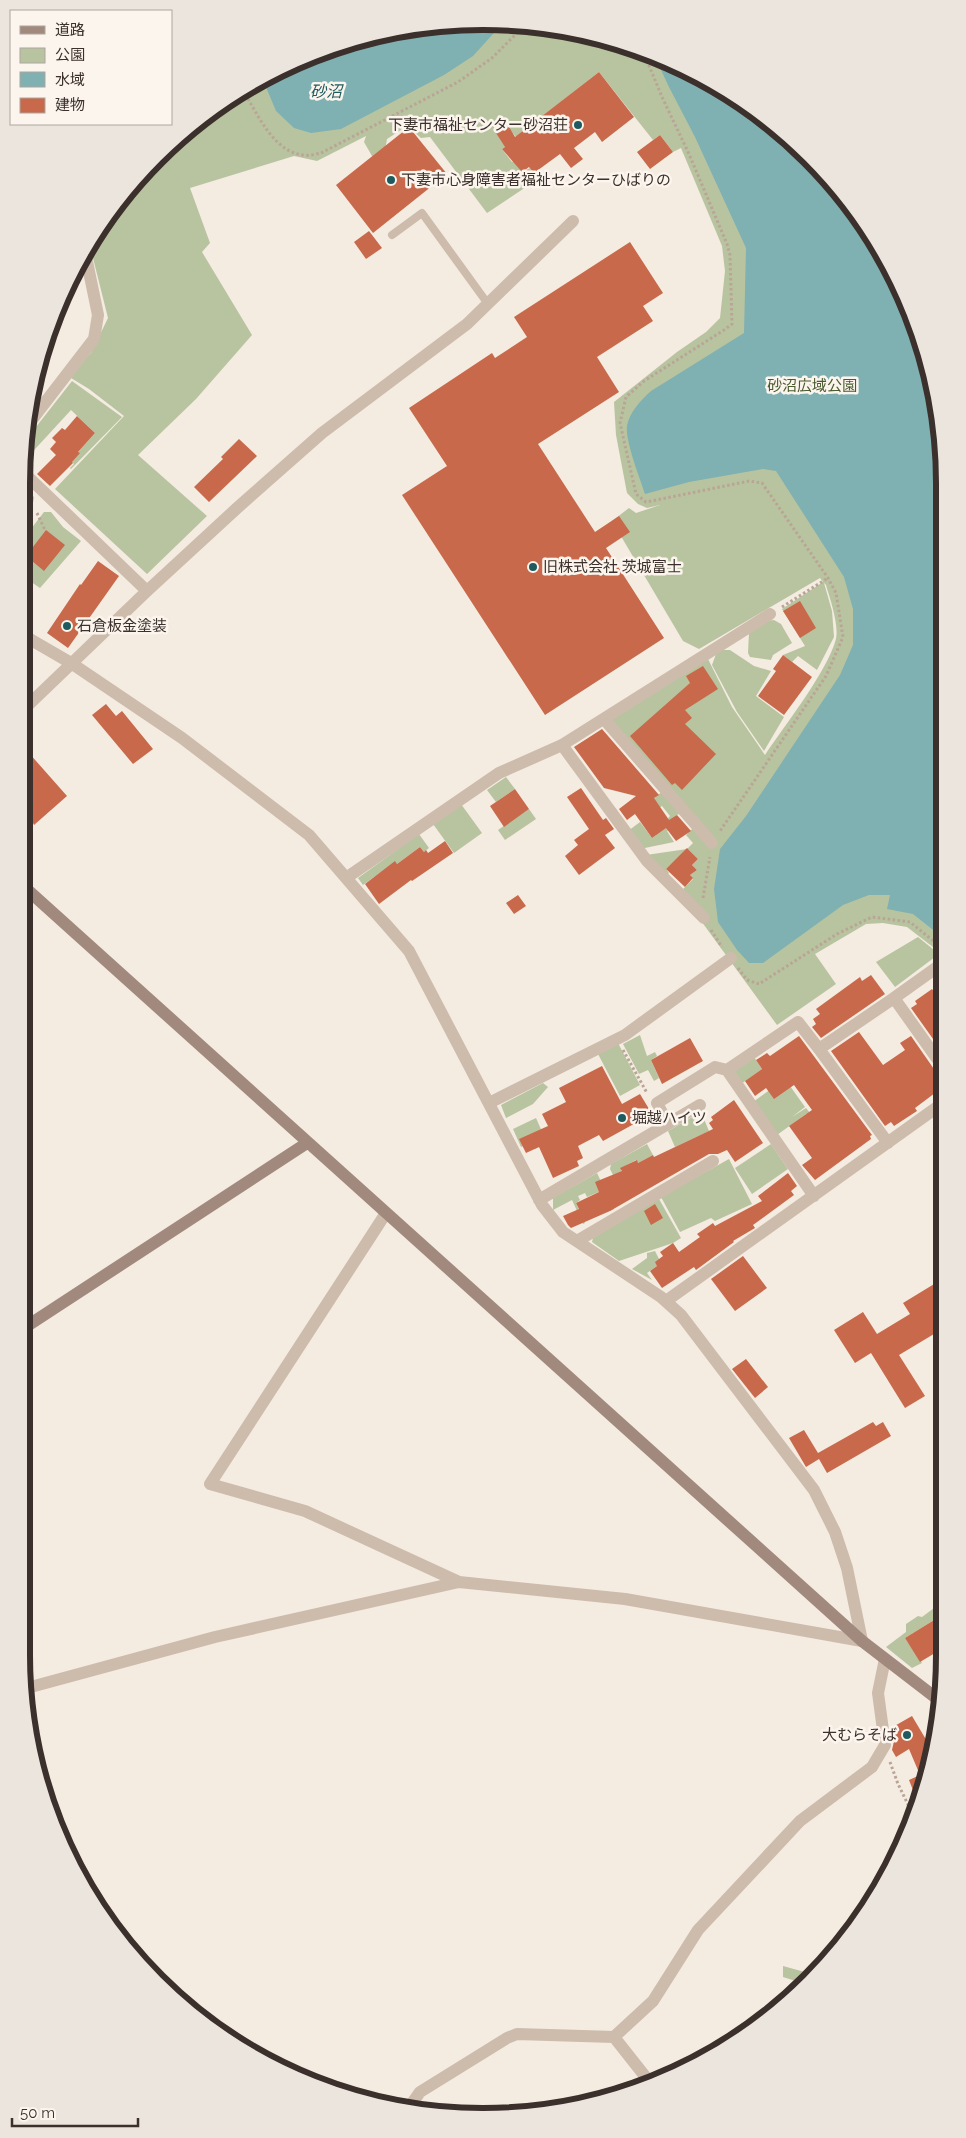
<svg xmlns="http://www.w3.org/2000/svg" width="966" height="2138" viewBox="0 0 966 2138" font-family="Raleway,'Noto Sans JP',sans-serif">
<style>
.green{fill:#b8c4a0}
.water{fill:#7fb0b2}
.building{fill:#c8694b}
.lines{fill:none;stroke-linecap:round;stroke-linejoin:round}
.path{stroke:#b9a596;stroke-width:3;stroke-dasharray:2.5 2.5;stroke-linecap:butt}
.lane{stroke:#cdbbac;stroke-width:8}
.street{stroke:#cdbbac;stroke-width:12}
.secondary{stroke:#a18a7d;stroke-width:12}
.poi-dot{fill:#1f5a5e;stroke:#fbf5ee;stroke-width:2}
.labels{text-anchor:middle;stroke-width:5;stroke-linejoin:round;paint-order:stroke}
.poi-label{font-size:15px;fill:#3b302b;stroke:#fbf5ee;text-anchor:start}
.park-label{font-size:15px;fill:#4a5a2e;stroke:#fbf5ee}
.water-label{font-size:16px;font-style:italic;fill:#1f5a5e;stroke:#fbf5ee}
.rim{fill:none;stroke:#3b302b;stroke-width:6}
</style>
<rect width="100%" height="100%" fill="#f4ebe1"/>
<!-- green -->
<path class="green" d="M483 21 573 30 659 56 764 116 849 202 909 306 941 422 942 954 907 927 883 923 866 924 815 954 836 984 777 1025 680 892 693 879 690 875 697 870 692 865 698 859 688 849 666 869 669 873 666 876 646 855 687 849 693 843 686 835 693 828 608 721 708 659 732 707 765 755C785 725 827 672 836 639 839 624 830 599 826 585L824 583 832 611 834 637 817 670 798 656 792 662 783 655 805 646 782 609 823 582 820 578 699 649 683 641 612 521 629 508 636 513 660 505 647 508 638 504 627 493 616 435 614 402 677 352 706 332 720 318 725 271 722 246 681 148 673 152 660 135 653 140 599 72 516 137 507 126 496 132 503 143 508 140V144L502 149 512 162 514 161 522 172 530 168 538 179 487 213 430 137 421 138 407 126 387 139 384 156H372L364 142 366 136 317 161 294 156 190 188 210 243 202 252 252 335 196 399 138 455 207 516 147 574 55 489 124 416 89 389 71 378 79 365 91 353 108 318 93 258 84 255 99 227 156 157 226 99 306 57 393 30Z
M72 381 122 417 71 469 70 468 74 464 72 462 78 452 95 433 71 410 25 460 24 456 25 441Z
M21 484 34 497 33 503 21 519Z
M44 512H51L63 527 81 541 40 588 21 575V542Z
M774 620 781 624 792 643 773 655 771 660 750 657 748 653 749 633 766 621Z
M721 650H730L754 666 771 671 756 696 784 717 764 751 737 712 712 665 716 654Z
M506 777 515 789 496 802 487 790Z
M664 790 681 812 672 819 676 824 667 831 674 842 640 849 628 831 640 822 652 838 656 835 655 833 670 816 662 806 653 812 647 804Z
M461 804 482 833 454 853 433 824Z
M529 809 536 819 505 840 498 830Z
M419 834 429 848 424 852 420 847 397 864 395 862 363 885 358 878Z
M918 937 939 954 895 987 876 962Z
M640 1035 647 1056 655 1052 657 1056 651 1060 659 1078 654 1081 648 1070 639 1074 623 1044Z
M618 1043 640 1085 620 1096 598 1054Z
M754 1057 762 1069 741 1084 734 1074 735 1070Z
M785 1079 805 1107 792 1117 806 1108 810 1113 807 1115 806 1114 777 1135 753 1102Z
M543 1083 548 1087 533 1104 506 1118 501 1105Z
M701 1112 709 1131 675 1147 668 1131Z
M536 1118 547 1143 535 1149 532 1143 542 1137 521 1147 513 1129Z
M647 1144 653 1155 638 1163 636 1160 621 1168 622 1173 614 1177 610 1169 611 1164Z
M771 1144 788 1169 752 1194 735 1168Z
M729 1159 752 1204 715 1221 711 1218 680 1232 661 1197Z
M597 1173 614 1209 610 1211 601 1191 587 1197 585 1193 578 1196 580 1200 576 1203 585 1223 583 1224 572 1200 553 1210V1198Z
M659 1199 681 1238 673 1243 619 1261 592 1242 593 1238Z
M655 1251 659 1259 657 1266 647 1273 652 1280 632 1269 647 1258V1253Z
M934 1608 939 1617 905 1638 922 1663 912 1668 886 1647 906 1632V1624L918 1616 922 1617Z
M783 1966 812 1974 802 1983 783 1977Z"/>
<!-- water -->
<path class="water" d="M483 21 503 23 473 56 444 75 341 129 311 133 294 128 276 111 263 80 306 57 393 30Z
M654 55 764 117 849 202 909 306 941 422 942 937 913 914 887 909 890 895H869L843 905 763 963H749L737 950 718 922 714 889 720 849 746 816 840 675 853 645V609L844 577 776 471 763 469 689 482 645 494C640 478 625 441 627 426 629 413 641 400 651 391L744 333 746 248 695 137 669 87Z"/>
<!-- building -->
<path class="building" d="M599 72 634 117 602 142 595 132 574 148 583 159 571 168 560 154 534 173 529 167 522 172 502 149 505 147 496 133 508 125 515 137Z
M409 127 447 174 373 233 336 185Z
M660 135 673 152 650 169 637 152Z
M369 231 382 248 366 259 354 242Z
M630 242 663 293 643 306 653 321 597 357 619 392 538 444 595 532 619 516 630 532 606 548 664 638 545 715 402 495 447 466 409 408 492 353 495 358 527 337 514 317Z
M77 416 95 433 78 452 80 453 72 462 73 463 50 486 37 474 56 455 50 449 56 442 52 438 62 428 65 430Z
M239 439 257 456 209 502 194 487 223 459 221 457Z
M46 530 65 545 44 571 26 556Z
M98 561 119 576 68 648 47 633 80 584 81 585Z
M800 601 816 628 800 638 783 611Z
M783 655 812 677 784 715 758 696 776 671 773 669Z
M703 666 718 689 685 710 692 718 685 724 716 754 682 790 675 783 672 785 630 736 690 683 686 676Z
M106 704 116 716 122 711 153 749 133 764 92 715Z
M602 729 659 795 654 798 669 820 677 815 691 831 676 841 666 828 652 838 635 814 627 820 619 809 636 796 604 788 574 747Z
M21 744 67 796 34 825 33 823 30 825 21 816Z
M581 788 603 820 606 818 614 829 605 835 615 848 579 875 565 856 578 845 574 840 589 829 567 797Z
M515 789 529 809 504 827 490 806Z
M445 841 453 853 412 881 411 880 379 904 365 884 395 861 397 864 420 847 424 852 426 850 428 853Z
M687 848 698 859 692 865 697 870 690 875 693 878 685 887 666 869Z
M518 895 526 906 514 914 506 903Z
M871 975 885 994 821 1038 812 1027 816 1024 813 1019 820 1014 816 1009 860 977 862 981Z
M943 988V1053L911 1008 917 1004 915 1001 932 989 935 993Z
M859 1032 883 1065 905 1050 900 1043 911 1036 936 1072 943 1075V1095L938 1097 935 1093 915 1108 917 1111 894 1126 891 1122 885 1126 831 1051Z
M799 1036 872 1135 870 1136 871 1139 815 1180 802 1165 812 1158 789 1126 812 1110 794 1085 774 1099 766 1088 755 1096 745 1081 762 1069 756 1060 767 1053 770 1056Z
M690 1038 703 1061 662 1084 651 1060Z
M602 1066 622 1104 640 1094 652 1114 603 1141 599 1135 578 1146 583 1158 577 1161 579 1166 553 1178 539 1147 526 1153 519 1139 548 1126 542 1114 566 1102 559 1088Z
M734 1100 763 1143 735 1162 727 1150 718 1154H709L610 1211 571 1228 568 1225 563 1216 579 1209 576 1203 599 1192 595 1182 622 1171 620 1168 637 1160 638 1163 653 1155 654 1157 713 1129 709 1123 713 1120 711 1117Z
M788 1173 797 1186 791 1191 794 1195 753 1225 755 1228 733 1241 734 1242 696 1270 694 1267 662 1288 650 1271 657 1266 655 1262 663 1256 660 1252 673 1243 679 1252 700 1237 697 1234 713 1223 715 1226 762 1201 758 1196Z
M655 1204 663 1218 651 1225 644 1211Z
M743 1256 767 1288 735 1311 711 1279Z
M944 1278V1328L899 1355 925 1396 905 1408 871 1353 855 1363 834 1330 863 1312 877 1334 910 1314 903 1303Z
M746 1359 768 1387 755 1398 732 1369Z
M873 1422 876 1426 883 1422 891 1436 827 1473 819 1459 806 1467 789 1438 804 1430 818 1453Z
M939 1617 945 1627V1647L920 1662 905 1638Z
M912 1716 934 1753 918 1803 909 1780 920 1775 909 1749 896 1757 892 1750 894 1741 891 1728Z"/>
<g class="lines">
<!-- path -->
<path class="path" d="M643 51 662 97 689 154 727 244 730 255 732 324 724 330 644 381 626 397 620 423 636 494 646 502 749 481 762 483 828 578 836 593 843 637 826 676 720 831
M243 90C257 113 274 154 305 155 310 156 316 154 321 153L458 82 492 58 525 25
M37 513 45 530
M782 607 828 578
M703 898 710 857
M711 930 722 947
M738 968 747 980 759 984 837 934 872 917 910 922 942 948
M623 1050 647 1093
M890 1762 898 1784 914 1817"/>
<!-- lane -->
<path class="lane" d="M392 235 422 213 488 304"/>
<!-- street -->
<path class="street" d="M27 426 94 339 98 315 85 252
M22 471 147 591
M21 634 71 663 182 738 309 835 409 951 542 1205 563 1232 661 1297 681 1315 814 1490 835 1532 847 1568 862 1641 625 1599 459 1582 215 1637 27 1688
M21 712 147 591 236 509 322 433 467 324 573 221
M604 719 712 843
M562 745 647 861 704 918
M346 878 499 773 562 745 770 614
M943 963 894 998 943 1067
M727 1070 814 1196
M489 1103 625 1035 731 958
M668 1124 657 1103 715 1067 727 1070 798 1022 819 1049
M888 1143 819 1049 894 998
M539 1200 700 1105
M386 1213 210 1484 305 1511 459 1582
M577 1241 713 1161
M666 1301 943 1103
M614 2037 648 2080
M408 2109 420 2092 507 2038 517 2034 614 2037 653 2001 698 1930 800 1821 872 1767 885 1745 878 1693 885 1659"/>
<!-- secondary -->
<path class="secondary" d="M21 884 862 1641 940 1701
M21 1330 307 1143"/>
</g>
<!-- markers -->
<g class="poi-dot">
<circle cx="578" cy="125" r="5"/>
<circle cx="391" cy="180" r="5"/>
<circle cx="533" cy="567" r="5"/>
<circle cx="67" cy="626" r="5"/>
<circle cx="622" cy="1118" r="5"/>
<circle cx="907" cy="1735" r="5"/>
</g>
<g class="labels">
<!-- poi labels -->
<g class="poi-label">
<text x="568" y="130" text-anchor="end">下妻市福祉センター砂沼荘</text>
<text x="401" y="185">下妻市心身障害者福祉センターひばりの</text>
<text x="543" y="572">旧株式会社 茨城富士</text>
<text x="77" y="631">石倉板金塗装</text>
<text x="632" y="1123">堀越ハイツ</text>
<text x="897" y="1740" text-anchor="end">大むらそば</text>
</g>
<!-- park labels -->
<g class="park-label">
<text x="812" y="391">砂沼広域公園</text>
</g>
<!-- water labels -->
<g class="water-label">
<text x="326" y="97">砂沼</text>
</g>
</g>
<!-- crop -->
<path d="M0 0H966V2138H0ZM483 30H483A453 453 0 0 1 936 483V1655A453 453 0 0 1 483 2108H483A453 453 0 0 1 30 1655V483A453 453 0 0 1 483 30Z" fill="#ece5de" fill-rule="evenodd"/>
<path class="rim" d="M483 30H483A453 453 0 0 1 936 483V1655A453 453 0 0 1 483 2108H483A453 453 0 0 1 30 1655V483A453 453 0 0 1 483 30Z"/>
<!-- legend -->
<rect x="10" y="10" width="162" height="115" fill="#fbf5ee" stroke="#aea6a0"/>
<rect x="20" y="26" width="25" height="8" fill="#a18a7d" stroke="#aea6a0"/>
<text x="55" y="35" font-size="15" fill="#3b302b">道路</text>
<rect x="20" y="48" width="25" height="15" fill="#b8c4a0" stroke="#aea6a0"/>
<text x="55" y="60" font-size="15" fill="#3b302b">公園</text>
<rect x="20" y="72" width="25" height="15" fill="#7fb0b2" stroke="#aea6a0"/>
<text x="55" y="85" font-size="15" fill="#3b302b">水域</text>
<rect x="20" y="98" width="25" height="15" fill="#c8694b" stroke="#aea6a0"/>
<text x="55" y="110" font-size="15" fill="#3b302b">建物</text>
<!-- scale -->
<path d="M12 2118v8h126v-8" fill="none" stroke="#3b302b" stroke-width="2.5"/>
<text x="20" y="2118" font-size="15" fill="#3b302b" stroke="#fbf5ee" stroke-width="4" paint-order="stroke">50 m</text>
</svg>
